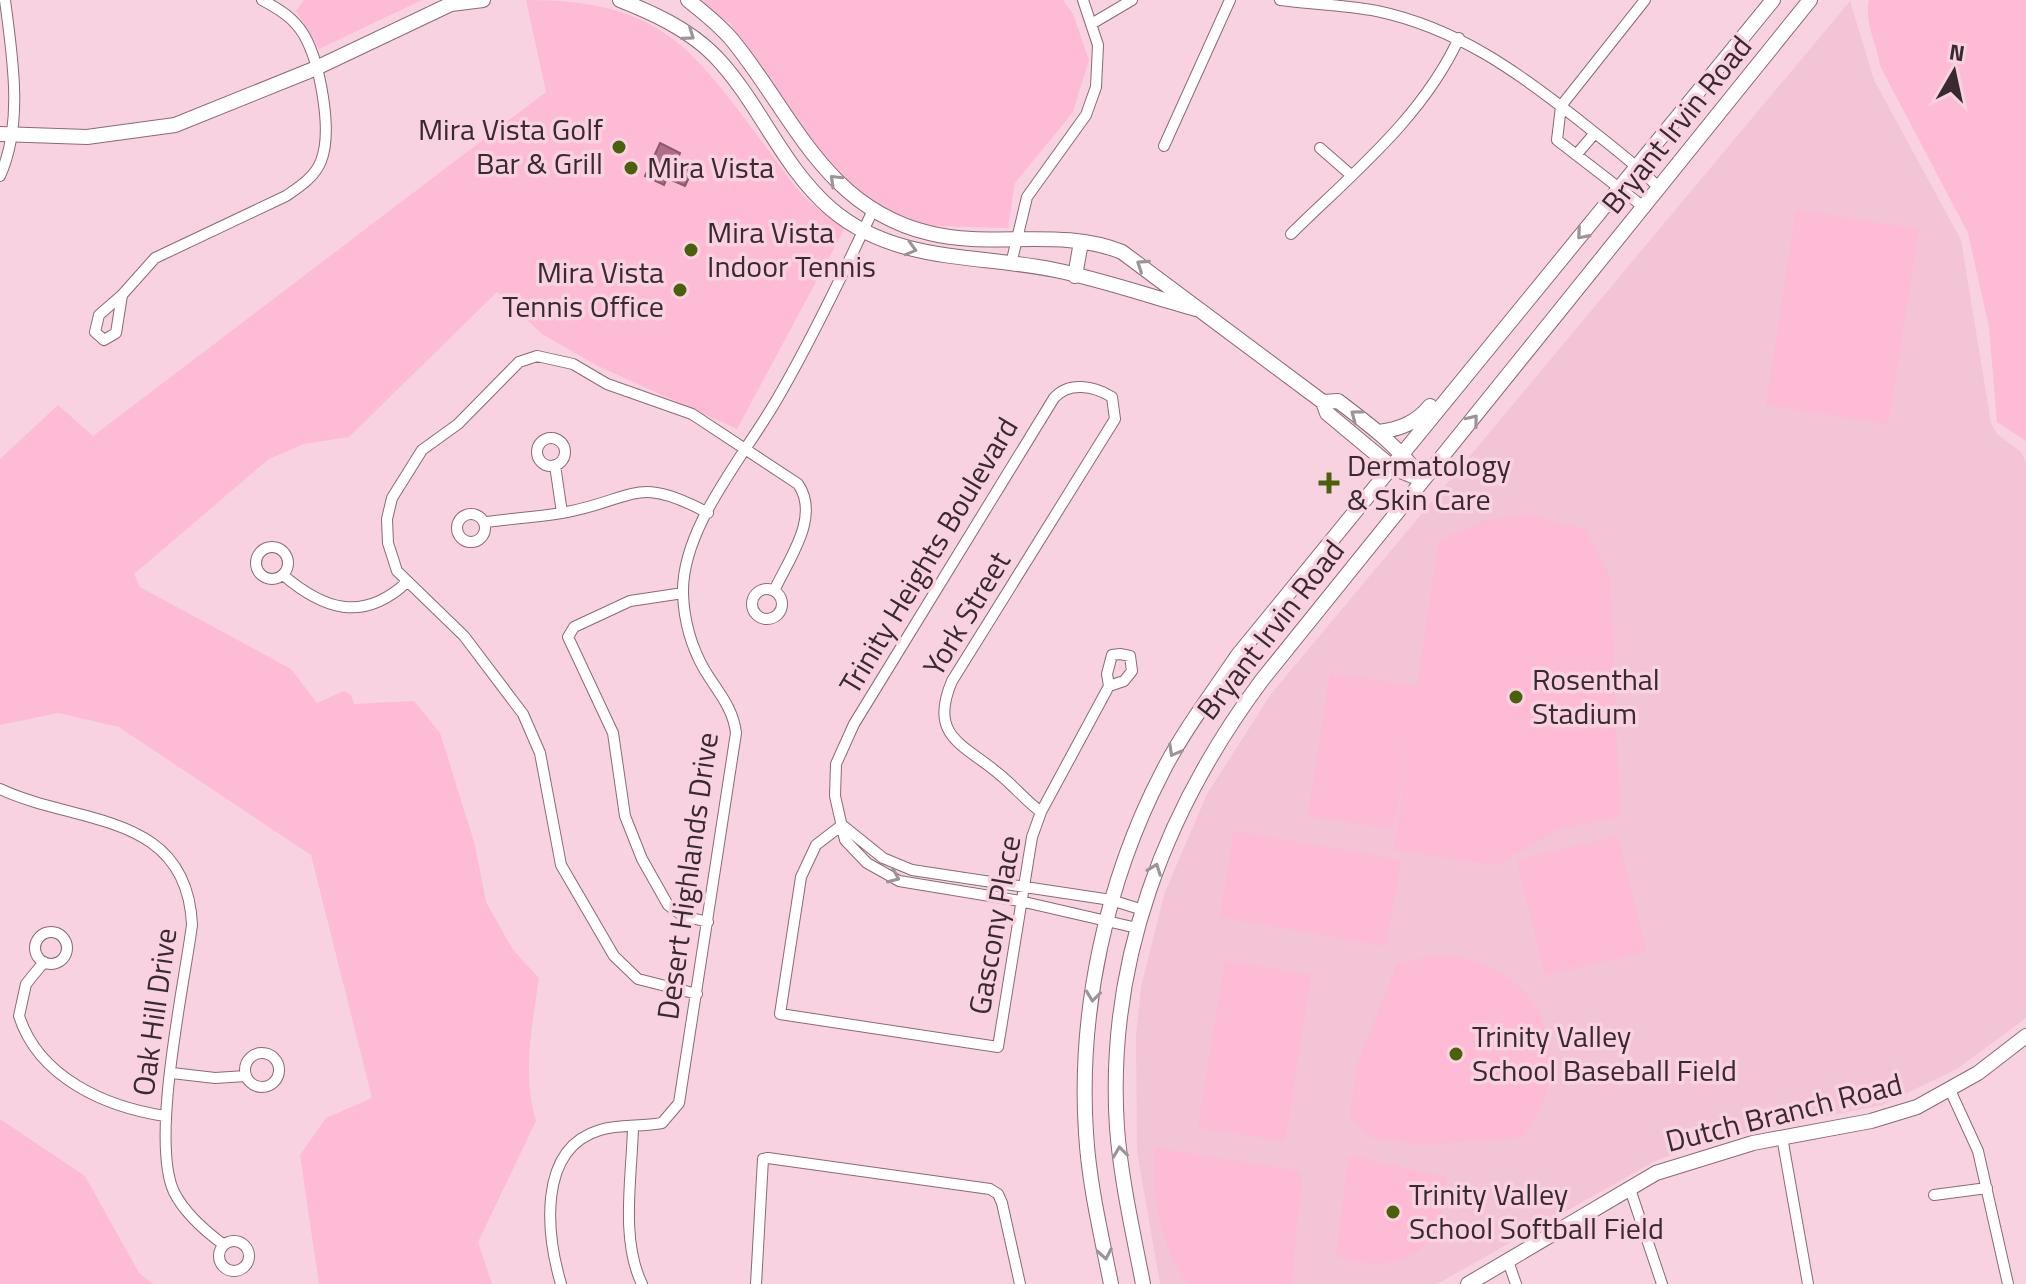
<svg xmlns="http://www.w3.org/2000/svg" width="2026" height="1284" viewBox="0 0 2026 1284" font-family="'Titillium Web',sans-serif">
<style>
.built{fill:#f2c4d5}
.green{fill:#fdbbd5}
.water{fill:#ae6e88;stroke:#8b5a6e;stroke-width:2}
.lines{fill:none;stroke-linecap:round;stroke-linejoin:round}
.street-casing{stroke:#8b6976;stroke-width:12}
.secondary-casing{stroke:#8b6976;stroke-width:16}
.street{stroke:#fff;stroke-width:10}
.secondary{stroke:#fff;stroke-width:14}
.oneway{stroke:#9c9498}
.poi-dot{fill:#4a600b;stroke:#f9d2e1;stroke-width:3}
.labels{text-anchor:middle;stroke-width:7;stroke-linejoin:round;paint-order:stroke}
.street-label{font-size:30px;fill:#392a30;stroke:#f9d2e1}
.poi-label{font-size:30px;fill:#392a30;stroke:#f9d2e1;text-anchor:start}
</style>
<rect width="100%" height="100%" fill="#f9d2e1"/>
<!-- built -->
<path class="built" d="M1850 1 1874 80 1961 240 1991 423 1997 434 2021 452 2026 462V1018L1957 1069 1882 1105 1719 1138 1655 1161 1437 1284H1160L1137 1151 1136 1036 1141 987 1165 892 1207 794 1271 694Z"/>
<!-- green -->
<path class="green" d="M304 0H422L319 49 296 11Z
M526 0C663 0 693 49 769 151 797 189 803 203 846 226L737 429 598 366 542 334 497 292 349 437 304 444 269 459 134 574 140 587 291 669 317 703 344 691 351 695 354 704 414 701 440 733 475 845 486 902 513 950 539 978C532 1026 522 1074 536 1121L478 1242 492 1284H319L300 1155 326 1118 372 1098 311 855 119 727 58 713 0 725V459L58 405 93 436 546 92Z
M692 0H1063L1073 14 1089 60 1073 112 1015 183 1008 228 931 226 876 206 826 165 731 24Z
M1869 0H2026V441L1997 422 1989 327 1968 233 1880 66C1877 42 1864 26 1869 0Z
M1796 210 1919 229 1888 424 1766 405Z
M1531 515 1585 529 1610 578 1620 816 1556 830 1498 865 1394 850 1410 731 1394 829 1308 816 1330 673 1417 686 1439 541 1482 521Z
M1234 831 1401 860 1386 946 1220 917Z
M1618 836 1646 952 1545 975 1517 860Z
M1439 955C1540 960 1584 1057 1523 1137L1419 1145 1366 1136 1350 1116 1357 1065 1397 964Z
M1225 961 1311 975 1285 1141 1198 1128Z
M0 1119 85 1176 139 1273 153 1284H0Z
M1156 1148 1298 1171 1302 1178 1291 1284H1188C1161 1248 1150 1192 1156 1148Z
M1352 1156 1446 1177C1448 1248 1402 1279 1336 1256L1348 1159Z"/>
<!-- water -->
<path class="water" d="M660 143 680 153 677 161 693 169 685 186 667 178 664 185 645 176Z"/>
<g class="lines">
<!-- street casing -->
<g class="street-casing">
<path id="street" d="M1280 0C1312 4 1346 5 1377 11 1457 28 1518 72 1580 121 1607 143 1635 163 1659 188
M1093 23 1132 0
M1561 106 1557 140 1645 208
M1561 106 1645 0
M1164 146 1230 0
M1320 148 1351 175
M1576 155 1595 133
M0 176C24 123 12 55 5 0
M1291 234C1352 174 1423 117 1459 38
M1011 264 1027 197 1086 115 1096 87 1098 45 1083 0
M122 295 155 258 286 196C299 187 315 177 321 161 333 131 320 63 304 35 294 18 279 9 262 0
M122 295 116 333 104 340 95 332 99 315Z
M537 452a14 14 0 1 1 28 0a14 14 0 1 1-28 0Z
M555 465 562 513
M457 528a14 14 0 1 1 28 0a14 14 0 1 1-28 0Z
M487 522C514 518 541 517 567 512 635 499 636 474 708 513
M256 563a16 16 0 1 1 32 0a16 16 0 1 1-32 0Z
M283 575C323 609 362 623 406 583
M752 604a15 15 0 1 1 30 0a15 15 0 1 1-30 0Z
M683 593 630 601 574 627 568 637 613 733 625 816 642 859 668 905 683 916 708 922
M1120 654 1130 656 1132 671 1124 681 1109 686 1107 674 1112 655Z
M0 789C77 825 187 811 192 925 184 986 150 1141 174 1192 185 1214 205 1231 224 1245
M1041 812C1026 801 1014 786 999 774 964 744 928 737 952 681L1115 419 1112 397C1094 386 1069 381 1054 398L854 724 836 764 835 796 845 840 867 863 899 881 1020 901 1137 928
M842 825 816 845 801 877 780 1014 998 1047 1032 837 1041 812 1109 686
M842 825 883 858 912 870 1111 900 1143 910
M35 948a16 16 0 1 1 32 0a16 16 0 1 1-32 0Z
M44 962 26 984 19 1016C39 1078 106 1107 165 1116
M697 994 638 979 614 956 561 865 540 753 523 714 464 636 397 571 388 543 387 519 392 498 422 450 458 424 519 362 537 356 573 364 607 384 692 414 798 484C821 517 788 560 774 591
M245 1070a17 17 0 1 1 34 0a17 17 0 1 1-34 0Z
M172 1073 215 1078 246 1076
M1950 1090 1978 1151 2008 1284
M633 1127C632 1176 620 1239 642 1284
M1782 1137 1808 1284
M1630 1189 1662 1284
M1934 1195 1987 1188
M219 1256a15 15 0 1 1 30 0a15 15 0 1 1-30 0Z
M1508 1261 1516 1284
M561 1284C547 1236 536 1149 600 1130 619 1124 642 1127 662 1123L679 1103 736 733C733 707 717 691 704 669 691 646 684 620 683 594 681 526 748 452 780 394 814 335 844 272 873 210
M756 1284 763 1159 768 1158 990 1189 998 1194 1002 1203 1020 1284"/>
</g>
<!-- secondary casing -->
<g class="secondary-casing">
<path id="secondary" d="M620 0C653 13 688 29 714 55 759 101 781 166 831 209 896 264 978 254 1055 270 1103 280 1149 296 1196 309
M688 0C704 13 720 25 733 41 793 115 825 208 929 233 992 249 1061 227 1122 252L1323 402 1327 413 1393 468 1423 480
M0 134 87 137 175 125 314 69 451 4 483 0
M1075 276 1081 242
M1323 402 1338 401C1370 425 1399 447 1423 480
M1379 432C1400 429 1416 423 1430 406
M1111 1284C1101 1234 1089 1184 1086 1133 1078 1012 1106 881 1162 773 1183 731 1212 694 1238 655L1773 0
M1143 1284C1133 1232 1121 1180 1117 1128 1106 963 1165 810 1262 680L1810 0
M1468 1284 1656 1173 1753 1143 1871 1121 1917 1107 1978 1073 2026 1036"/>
</g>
<!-- street -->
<use href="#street" class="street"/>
<!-- secondary -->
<use href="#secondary" class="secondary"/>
</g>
<!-- one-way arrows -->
<defs><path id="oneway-chevron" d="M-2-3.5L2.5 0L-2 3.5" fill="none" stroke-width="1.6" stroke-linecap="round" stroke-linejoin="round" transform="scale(2)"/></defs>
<g class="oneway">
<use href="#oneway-chevron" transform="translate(689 35) rotate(35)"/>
<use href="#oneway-chevron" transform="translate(835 180) rotate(-136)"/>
<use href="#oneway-chevron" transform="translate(1582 234) rotate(131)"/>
<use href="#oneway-chevron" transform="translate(911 249) rotate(16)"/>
<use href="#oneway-chevron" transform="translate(1142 265) rotate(-146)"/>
<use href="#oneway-chevron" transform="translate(1356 415) rotate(-143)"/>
<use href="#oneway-chevron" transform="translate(1473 420) rotate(-51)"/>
<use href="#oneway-chevron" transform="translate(1174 751) rotate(119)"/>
<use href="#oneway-chevron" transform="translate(1155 869) rotate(-70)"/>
<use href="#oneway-chevron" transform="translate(894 877) rotate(23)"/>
<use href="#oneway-chevron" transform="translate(1093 996) rotate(97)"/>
<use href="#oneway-chevron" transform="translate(1120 1152) rotate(-97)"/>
<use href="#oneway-chevron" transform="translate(1105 1254) rotate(80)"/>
</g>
<!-- markers -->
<g class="poi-dot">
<circle cx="619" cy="147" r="8"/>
<circle cx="631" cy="168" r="8"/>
<circle cx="691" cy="250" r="8"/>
<circle cx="680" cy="290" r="8"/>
<path d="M1325 471h8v8h8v8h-8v8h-8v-8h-8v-8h8z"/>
<circle cx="1516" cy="697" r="8"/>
<circle cx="1456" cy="1054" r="8"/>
<circle cx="1393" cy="1212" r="8"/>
</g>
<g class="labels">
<!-- street labels -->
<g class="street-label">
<text transform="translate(1677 125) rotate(-51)" y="10">Bryant Irvin Road</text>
<text transform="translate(929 556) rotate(-59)" y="10">Trinity Heights Boulevard</text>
<text transform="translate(967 614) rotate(-59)" y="10">York Street</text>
<text transform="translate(1271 630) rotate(-52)" y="10">Bryant Irvin Road</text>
<text transform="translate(688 876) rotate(-82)" y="10">Desert Highlands Drive</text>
<text transform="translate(995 925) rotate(-80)" y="10">Gascony Place</text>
<text transform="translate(155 1012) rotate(-82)" y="10">Oak Hill Drive</text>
<text transform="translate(1784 1113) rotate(-14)" y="10">Dutch Branch Road</text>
</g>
<!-- poi labels -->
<g class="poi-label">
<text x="603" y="140" text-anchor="end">Mira Vista Golf<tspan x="603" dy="34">Bar &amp; Grill</tspan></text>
<text x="647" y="178">Mira Vista</text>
<text x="707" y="243">Mira Vista<tspan x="707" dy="34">Indoor Tennis</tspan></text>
<text x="664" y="283" text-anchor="end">Mira Vista<tspan x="664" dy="34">Tennis Office</tspan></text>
<text x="1347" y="476">Dermatology<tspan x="1347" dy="34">&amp; Skin Care</tspan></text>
<text x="1532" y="690">Rosenthal<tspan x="1532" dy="34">Stadium</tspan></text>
<text x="1472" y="1047">Trinity Valley<tspan x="1472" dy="34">School Baseball Field</tspan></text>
<text x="1409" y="1205">Trinity Valley<tspan x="1409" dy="34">School Softball Field</tspan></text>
</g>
</g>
<!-- north arrow -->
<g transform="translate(1954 72) rotate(9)" stroke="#f9d2e1" stroke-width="6" paint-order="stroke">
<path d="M0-6L14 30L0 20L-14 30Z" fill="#392a30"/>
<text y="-12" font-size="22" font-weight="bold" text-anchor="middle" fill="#392a30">N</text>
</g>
</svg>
